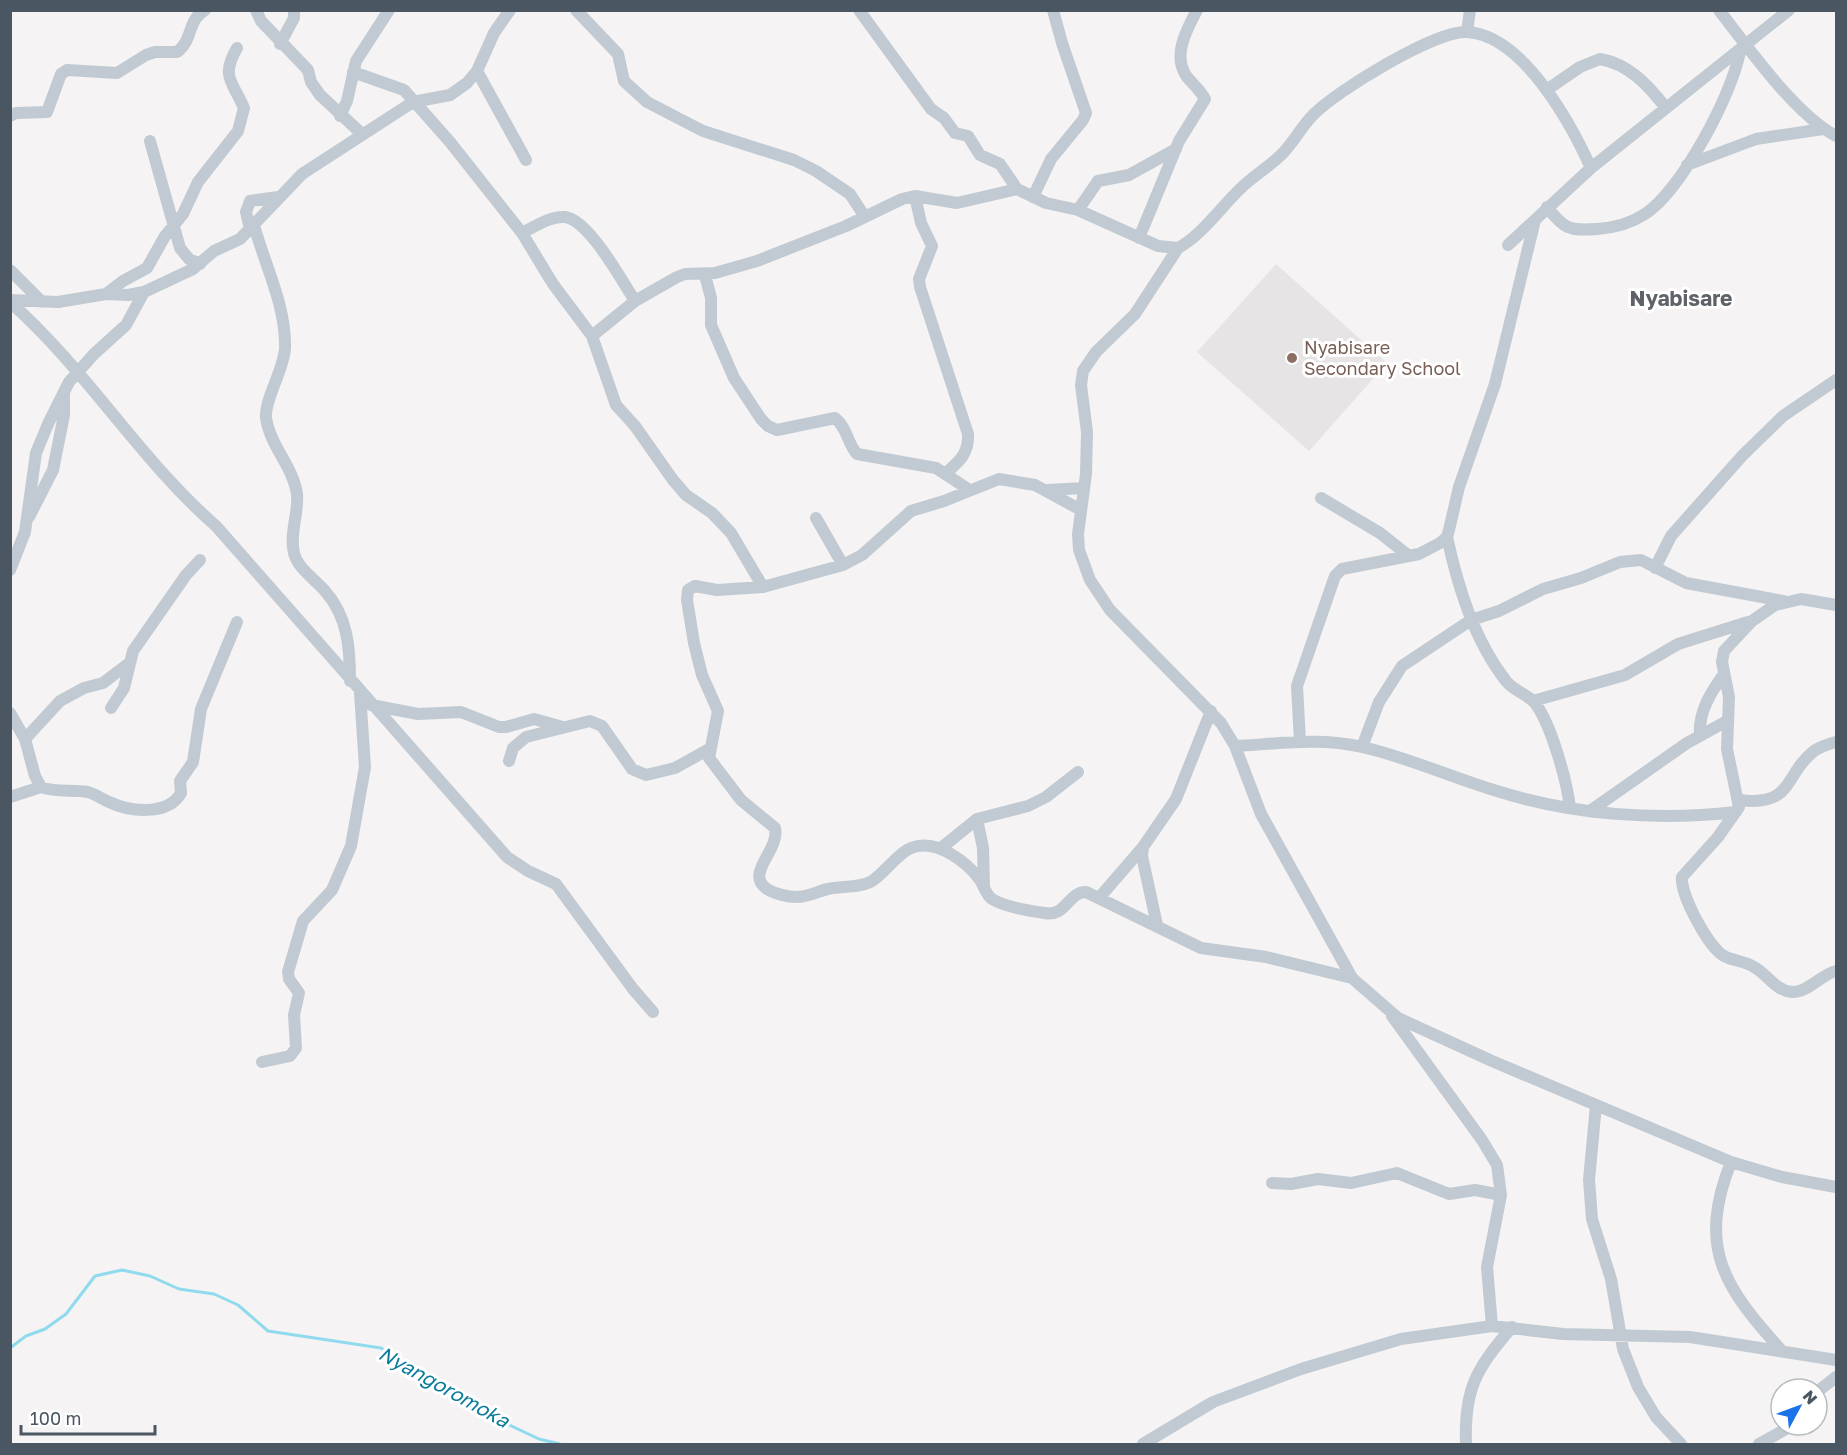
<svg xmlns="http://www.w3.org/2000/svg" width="1847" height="1455" viewBox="0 0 1847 1455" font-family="'Golos Text',sans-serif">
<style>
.education{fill:#e6e4e5}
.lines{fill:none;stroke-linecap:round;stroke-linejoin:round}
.stream{stroke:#90daee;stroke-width:3}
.minor{stroke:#c1cad2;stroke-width:12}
.education-dot{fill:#8d6e63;stroke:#fff;stroke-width:2}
.labels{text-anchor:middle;stroke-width:6;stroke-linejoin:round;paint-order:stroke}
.education-label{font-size:18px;fill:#785e54;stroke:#fff;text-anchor:start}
.water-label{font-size:20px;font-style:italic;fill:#0c7c9b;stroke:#fff}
.quarter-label{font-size:21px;font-weight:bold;fill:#5f6368;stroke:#fff}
</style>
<rect width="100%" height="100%" fill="#f5f3f3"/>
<!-- education -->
<path class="education" d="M1276 264 1387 363 1309 451 1197 352Z"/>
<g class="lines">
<!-- stream -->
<path class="stream" d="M10 1348 26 1336 45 1329 66 1314 95 1276 122 1270 150 1276 179 1289 214 1294 238 1305 268 1331 381 1348 461 1402 539 1439 560 1444"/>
<!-- minor -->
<path class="minor" d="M256 10 261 21 308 70 311 82 320 95 362 134
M576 10 618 54 624 81 647 102 703 131 794 160 816 171 850 194 865 217
M859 10 931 109 944 118 955 133 968 136 980 155 1000 164 1017 189
M1719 10C1748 48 1796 115 1836 136
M1467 32 1470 10
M280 44 294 18V10
M477 71 526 160
M353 72 404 90 450 142 522 233 553 284 592 336 616 405 635 426 673 480 686 495 712 513 731 533 763 587
M1548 89 1580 67 1600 59C1629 64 1648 85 1666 108
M10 116 16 113 47 112 61 74 67 70 117 73 146 55 155 52H177C193 41 187 20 205 10
M340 116 347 101 356 61 389 10
M150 141 180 248 189 259 200 264
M1687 165 1756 139 1823 129
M915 196 921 223 932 246 919 279 920 287 968 434C969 453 960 461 946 473
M1033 197 1051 159 1083 120 1086 113 1062 43 1053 10
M1547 207C1564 229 1569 231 1597 229 1613 228 1631 223 1645 214 1681 191 1733 93 1740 51
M1078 210 1098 181 1129 175 1176 149
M254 225C265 266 286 305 285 348 284 370 264 400 266 418 270 446 293 466 297 494 299 513 289 534 294 553 298 569 315 579 325 591 348 617 350 648 350 681
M250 229 246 212 250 201 278 197
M522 233C534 227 550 216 565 217 589 220 622 281 635 301
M1139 238 1179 141 1205 99C1201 91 1193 84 1187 77 1172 56 1186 31 1197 10
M1508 245 1591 168 1789 10
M1178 248 1135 314 1096 352 1083 371 1081 385 1087 432 1086 474 1078 534 1079 550 1090 580 1110 610 1221 723 1235 746 1261 814 1352 978
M10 270 42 302
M705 275 711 298V325L734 378 761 419 768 426 777 430 835 418C847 427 847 443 857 454L936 468 968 489
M106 294 123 281 147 268 165 236 183 214 198 182 238 131 244 108C233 82 220 77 237 48
M10 300 58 302 106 294 128 295 144 292 193 269 214 251 240 239 302 174 413 102 450 95 467 83 477 71 494 33 510 10
M10 302C87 370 139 459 216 526L507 857 528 871 556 884 633 989 653 1012
M592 336 635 301 677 277 685 274 715 273 757 261 846 226 902 199 915 196 957 203 1017 189 1046 203 1078 210 1158 246 1178 248C1202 235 1221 207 1240 189 1253 176 1269 167 1282 154 1294 142 1301 127 1313 115 1336 91 1436 30 1467 32 1523 35 1571 124 1591 168
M1048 490 1084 488
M1321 498 1380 533 1409 556
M1081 510 1035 485 999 479 944 501 911 511 862 555 843 565 763 587 717 590 695 586 688 590 687 600 694 643 702 675 718 711 709 758 741 800 775 828C780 851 744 873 767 889 775 894 788 897 797 897 808 897 818 891 828 889 841 886 861 888 872 881 886 872 899 851 914 847 938 840 967 862 980 880 984 886 986 895 992 899 1005 907 1030 911 1045 913 1066 917 1068 892 1086 892L1201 948 1266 957 1352 978 1398 1018 1492 1061 1731 1162 1782 1177 1836 1187
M29 517 53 470 64 415V394
M816 518 843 565
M1447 537C1458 587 1474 640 1506 681 1514 691 1527 694 1535 703 1551 724 1567 781 1570 808
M1655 568 1671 536 1742 456 1783 416 1836 380
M10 570 25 532 36 453 48 424 69 382 94 354 126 325 144 292
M1836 605 1801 599 1775 605 1752 621 1724 651 1722 662 1729 697 1727 749 1739 807 1718 837 1682 877C1680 894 1708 947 1724 956 1733 961 1745 961 1754 967 1767 974 1776 991 1792 992 1807 993 1822 974 1836 971
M1533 701 1625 675 1678 644 1748 622
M371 705 418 714 461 712 499 727H506L534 719 563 727
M111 708 124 688 133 651 186 575 200 560
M10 713 25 739 35 776 41 787C57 793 72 789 88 792 95 794 102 799 109 802 130 812 168 816 181 793L180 781 193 762 201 709 237 622
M1700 736C1698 712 1711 692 1724 674
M25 739 60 701 84 688 103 683 128 664
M1300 742 1297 686 1335 576 1342 569 1419 554 1440 543 1447 537 1449 530 1459 487 1495 384 1535 220
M1235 746C1277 744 1320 737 1362 747 1408 757 1452 778 1497 791 1573 815 1657 821 1736 812
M1362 747 1379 702 1402 666 1471 620 1499 611 1543 589 1581 578 1620 562 1641 560 1686 583 1783 601
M509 761 513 748 526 737 590 721 602 726 632 769 646 775 675 768 711 748
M10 797 41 787
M1740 800C1794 807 1784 774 1814 751 1821 746 1829 744 1836 742
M1590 811 1687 743 1727 721
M977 819 983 848 984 886
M940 849 977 819 1028 806 1046 797 1078 772
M1099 898 1143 847
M1157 925 1142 856 1143 847 1176 799 1211 711
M1392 1016 1482 1140 1497 1165 1501 1195 1487 1267 1492 1326
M262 1062 290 1056 296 1048 294 1015 299 993 289 979 288 972 303 921 332 890 351 846 365 767 360 693
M1596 1105 1589 1180 1592 1219 1611 1279 1623 1349 1638 1387 1656 1417 1681 1444
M1731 1162C1697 1248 1724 1287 1782 1351
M1272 1183 1291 1184 1318 1179 1351 1183 1397 1173 1449 1194 1475 1190 1501 1195
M1817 1392 1836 1377
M1143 1444 1213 1402 1301 1369 1401 1339 1492 1326 1563 1334 1690 1337 1836 1360
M1466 1444C1464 1389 1476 1369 1512 1327
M1759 1444 1793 1425"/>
</g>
<!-- markers -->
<circle class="education-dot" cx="1292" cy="358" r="6"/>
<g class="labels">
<!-- education labels -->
<g class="education-label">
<text x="1304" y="354">Nyabisare<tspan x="1304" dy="21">Secondary School</tspan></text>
</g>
<!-- water labels -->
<g class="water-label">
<text transform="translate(444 1387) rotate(29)" y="7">Nyangoromoka</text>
</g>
<!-- quarter labels -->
<g class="quarter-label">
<text x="1681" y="306">Nyabisare</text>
</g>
</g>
<!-- border -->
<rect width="1847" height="1455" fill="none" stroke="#4a5661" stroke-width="24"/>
<!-- north arrow -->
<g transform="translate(1799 1407) rotate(49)"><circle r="28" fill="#ffffff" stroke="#b7bbc0" stroke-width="1.5"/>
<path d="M0-4.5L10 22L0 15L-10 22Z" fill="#1a73e8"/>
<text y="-9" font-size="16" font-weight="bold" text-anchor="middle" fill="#4a5661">N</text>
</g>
<!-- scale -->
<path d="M21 1425v9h134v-9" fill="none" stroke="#4a5661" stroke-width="3"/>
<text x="30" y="1425" font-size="18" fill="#4a5661" stroke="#ffffff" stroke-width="4.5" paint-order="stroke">100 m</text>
</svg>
